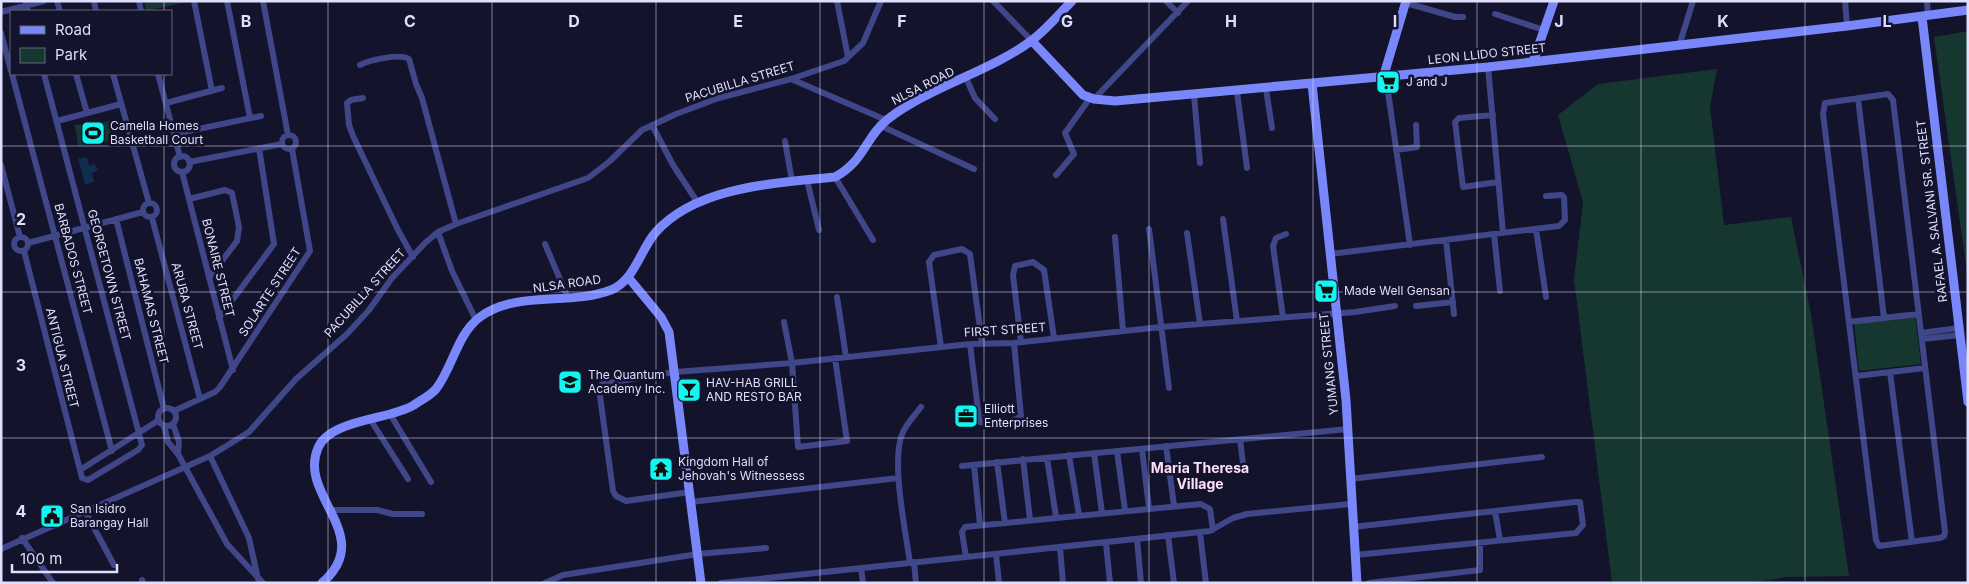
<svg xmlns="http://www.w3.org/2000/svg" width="1969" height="584" viewBox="0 0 1969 584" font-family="Inter,sans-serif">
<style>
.green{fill:#163630}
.water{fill:#102f4e}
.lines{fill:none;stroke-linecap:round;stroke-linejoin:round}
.street{stroke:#404789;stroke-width:6}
.secondary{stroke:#7a87fa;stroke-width:9}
.grid{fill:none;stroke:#dfdffe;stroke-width:1;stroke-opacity:0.55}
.labels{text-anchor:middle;stroke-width:5;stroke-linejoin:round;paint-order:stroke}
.street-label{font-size:12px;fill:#dfdffe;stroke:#14132c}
.poi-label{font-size:12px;fill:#dfdffe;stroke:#14132c;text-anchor:start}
.neighbourhood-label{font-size:14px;font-weight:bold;fill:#fee1f7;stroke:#14132c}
.grid-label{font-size:16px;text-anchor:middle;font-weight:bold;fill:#dfdffe;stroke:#14132c;stroke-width:5;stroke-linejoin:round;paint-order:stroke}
</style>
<rect width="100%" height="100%" fill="#14132c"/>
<!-- green -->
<path class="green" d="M144 1H187V2L146 11Z
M1968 31V279L1934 37Z
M1717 69 1710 107 1724 225 1791 217 1811 314 1849 576 1788 577 1749 583H1612L1574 280 1583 202 1558 115 1598 84Z
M109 121 111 141 78 146 75 125Z
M1915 315 1921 364 1859 371 1854 322Z"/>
<!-- water -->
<path class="water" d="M87 157 89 166 94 164 98 169 95 172 92 173 94 182 85 184 78 159Z"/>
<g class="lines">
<!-- street -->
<path class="street" d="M25 1 28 11
M57 1 60 11
M94 1 96 11
M139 1 141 11
M194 1 212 91
M227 1 250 118
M263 1 288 135
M837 1 848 57
M993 1 1032 41
M1166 1 1178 13
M1845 1 1847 26
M1927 1 1928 16
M1406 3 1455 17H1463
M1 12 44 1
M1495 14 1544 30
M1 33 11 71
M1679 46 1693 1
M360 65C369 60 401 53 409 59L416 84 422 98 456 224
M1488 67 1503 233
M12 74 112 451
M76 74 87 113
M113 74 149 203
M158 74 180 157
M966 78 975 98 995 119
M1386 78 1410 245
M791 79 886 120
M1266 89 1272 128
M1237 92 1247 168
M1888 94 1893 100 1945 532 1944 536 1940 538 1879 546 1876 540 1823 114 1825 103Z
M1194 95 1200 163
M363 98 351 100 347 103 349 125 353 136 398 230 413 257
M1858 98 1884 318
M1094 99 1188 1
M166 103 222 88
M1493 115 1459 118 1455 122 1463 187 1498 182
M57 121 121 104
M652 125 673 165 698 203
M881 126 974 169
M174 134 261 116
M282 142a7 7 0 1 1 14 0a7 7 0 1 1-14 0Z
M785 141 792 181
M1396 150 1417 147 1416 125
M174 164a8 8 0 1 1 16 0a8 8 0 1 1-16 0Z
M189 162 282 144
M1 165 20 237
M182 172 233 370
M1056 175 1074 154 1065 133 1090 98
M835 177 873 240
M807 180 819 230
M189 199 225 190 232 193 239 227 237 241 209 278
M143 210a7 7 0 1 1 14 0a7 7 0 1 1-14 0Z
M152 218 200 399
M116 219 164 409
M1223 219 1237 321
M1149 229 1169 388
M1536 229 1546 297
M438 232 452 271 476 320
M1187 233 1200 324
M1494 234 1500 291
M14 244a7 7 0 1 1 14 0a7 7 0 1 1-14 0Z
M1115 237 1123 331
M1446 240 1454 314
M28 243 143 212
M545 244 568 298
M24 251 80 470 82 478 88 480 138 450 142 445 44 74
M1330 254 1559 226 1565 220 1564 197 1562 195 1546 196
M837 297 846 357
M1416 306 1453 302
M1283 317 1273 246 1276 238 1286 234
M219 318 274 244 259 148
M784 322 792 363 798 447 847 441 835 358
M1849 322 1918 314
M1921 333 1959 328
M1922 339 1960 335
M1021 342 1013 275 1015 266 1033 262 1044 270 1054 338
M970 344 979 418 980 422C991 425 1012 423 1021 416L1014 343
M941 347 929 262 934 255 962 249 970 254 982 343
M1890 372 1912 542
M1856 376 1925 368
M158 417a9 9 0 1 1 18 0a9 9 0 1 1-18 0Z
M174 411 215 392 220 387 310 251 292 149
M390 414 431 482
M370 419 408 479
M173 424 179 442 178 454
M164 426 168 442 178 454 227 544 263 583
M1240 439 1244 472
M1166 446 1174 506
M1142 449 1149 508
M1117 451 1125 510
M1094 453 1102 513
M1069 455 1079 515
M210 456 249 538 258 579
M1047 458 1056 517
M1023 459 1030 520
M997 462 1005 523
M974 465 980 525
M962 466 1348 429
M80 470 159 420
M1350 479 1542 457
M690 492 626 501 616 496 613 491 600 396 602 384 675 372 792 363 970 344 1014 343 1161 327 1355 312 1395 306
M691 502 898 478
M331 510H377L393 514H422
M85 511 114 565
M1495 511 1500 540
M1353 527 1575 502H1580L1583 525 1576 533 1355 555
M1200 533 1206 583
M1168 535 1174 583
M22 538 53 583
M1137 539 1141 583
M1106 543 1110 583
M1060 548 1063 583
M1 549 210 456 249 432 296 379 347 334 369 310 392 278 425 243 438 232 456 224 588 178 610 161 642 130 676 114 719 98 791 79 844 61 863 43 881 1
M996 554 999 583
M966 557 962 532 965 527 1201 504 1210 509 1213 530
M914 562 916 583
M910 563C906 533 890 459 903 432 907 423 915 415 921 407
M861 568 863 583
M142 580 143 583
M545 583 563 575 698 554 766 548
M721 583 1210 531 1233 518 1247 514 1351 504
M1369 583 1480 570V543"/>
<!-- secondary -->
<path class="secondary" d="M1922 17 1968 402
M1032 41 1083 95 1094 99 1115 101 1488 67 1847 26 1968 10
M1533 62 1554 1
M1383 78 1406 1
M1312 84 1346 400 1357 583
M628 277 661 317 669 332 701 583
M322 583C377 535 297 496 318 448 330 419 390 420 414 405 421 400 430 396 436 389 453 367 457 334 480 317 517 290 569 306 611 290 634 281 640 251 655 233 696 186 777 183 835 177 865 161 865 137 888 119 931 86 987 73 1031 41 1046 30 1059 14 1072 1"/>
</g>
<!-- grid -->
<path class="grid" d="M164 1V11M328 1V583M492 1V583M656 1V583M820 1V583M984 1V583M1149 1V583M1313 1V583M1477 1V583M1641 1V583M1805 1V583M164 74V583M1 146H1968M1 292H1968M1 438H1968"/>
<!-- icons -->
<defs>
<g id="supermarket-square" transform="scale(1.25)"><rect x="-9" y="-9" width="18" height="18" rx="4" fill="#13f6ef" stroke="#14132c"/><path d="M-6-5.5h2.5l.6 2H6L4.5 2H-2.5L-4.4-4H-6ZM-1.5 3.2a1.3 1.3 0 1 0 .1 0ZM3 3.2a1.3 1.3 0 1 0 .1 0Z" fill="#111"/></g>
<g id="stadium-square" transform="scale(1.25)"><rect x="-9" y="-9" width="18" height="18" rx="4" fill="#13f6ef" stroke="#14132c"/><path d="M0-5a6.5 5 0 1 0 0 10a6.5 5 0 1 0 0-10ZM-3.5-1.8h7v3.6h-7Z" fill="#111"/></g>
<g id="school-square" transform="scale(1.25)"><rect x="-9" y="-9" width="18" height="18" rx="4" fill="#13f6ef" stroke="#14132c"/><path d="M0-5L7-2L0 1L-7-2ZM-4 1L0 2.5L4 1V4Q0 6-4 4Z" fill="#111"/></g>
<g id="bar-square" transform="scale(1.25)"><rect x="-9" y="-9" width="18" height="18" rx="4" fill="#13f6ef" stroke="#14132c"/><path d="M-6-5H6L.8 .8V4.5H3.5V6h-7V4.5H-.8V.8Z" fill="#111"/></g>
<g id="office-square" transform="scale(1.25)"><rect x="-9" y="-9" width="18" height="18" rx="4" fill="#13f6ef" stroke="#14132c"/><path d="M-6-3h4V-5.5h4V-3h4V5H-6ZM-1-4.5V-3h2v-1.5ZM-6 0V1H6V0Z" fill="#111"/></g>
<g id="temple-square" transform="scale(1.25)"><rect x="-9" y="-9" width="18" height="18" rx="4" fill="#13f6ef" stroke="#14132c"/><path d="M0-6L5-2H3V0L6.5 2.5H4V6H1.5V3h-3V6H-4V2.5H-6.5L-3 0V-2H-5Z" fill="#111"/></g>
<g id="civic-square" transform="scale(1.25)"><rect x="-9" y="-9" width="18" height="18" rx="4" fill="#13f6ef" stroke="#14132c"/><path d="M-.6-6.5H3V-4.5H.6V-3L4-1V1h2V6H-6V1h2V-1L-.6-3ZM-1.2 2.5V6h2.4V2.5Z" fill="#111"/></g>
</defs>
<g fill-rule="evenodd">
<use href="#supermarket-square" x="1388" y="82"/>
<use href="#stadium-square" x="93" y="133"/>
<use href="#supermarket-square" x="1326" y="291"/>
<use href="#school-square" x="570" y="382"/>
<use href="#bar-square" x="689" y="390"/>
<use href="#office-square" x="966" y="416"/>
<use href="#temple-square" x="661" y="469"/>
<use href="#civic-square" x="52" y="516"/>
</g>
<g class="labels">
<!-- street labels -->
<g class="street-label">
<text transform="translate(1487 54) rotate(-6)" y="4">LEON LLIDO STREET</text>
<text transform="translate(740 82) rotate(-17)" y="4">PACUBILLA STREET</text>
<text transform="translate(923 86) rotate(-27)" y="4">NLSA ROAD</text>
<text transform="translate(1932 211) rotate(-97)" y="4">RAFAEL A. SALVANI SR. STREET</text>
<text transform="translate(73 259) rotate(75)" y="4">BARBADOS STREET</text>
<text transform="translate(218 268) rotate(76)" y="4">BONAIRE STREET</text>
<text transform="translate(109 275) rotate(75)" y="4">GEORGETOWN STREET</text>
<text transform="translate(567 284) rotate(-8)" y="4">NLSA ROAD</text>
<text transform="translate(270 292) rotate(-57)" y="4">SOLARTE STREET</text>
<text transform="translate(365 293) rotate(-48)" y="4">PACUBILLA STREET</text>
<text transform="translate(187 306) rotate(75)" y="4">ARUBA STREET</text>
<text transform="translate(151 311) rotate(76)" y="4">BAHAMAS STREET</text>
<text transform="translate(1005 330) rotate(-4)" y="4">FIRST STREET</text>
<text transform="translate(62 358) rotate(76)" y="4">ANTIGUA STREET</text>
<text transform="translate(1329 364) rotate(-96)" y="4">YUMANG STREET</text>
</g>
<!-- poi labels -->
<g class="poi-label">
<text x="1406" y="86">J and J</text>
<text x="110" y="130">Camella Homes<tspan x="110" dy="14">Basketball Court</tspan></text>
<text x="1344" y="295">Made Well Gensan</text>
<text x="588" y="379">The Quantum<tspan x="588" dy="14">Academy Inc.</tspan></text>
<text x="706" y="387">HAV-HAB GRILL<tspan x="706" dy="14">AND RESTO BAR</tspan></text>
<text x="984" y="413">Elliott<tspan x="984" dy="14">Enterprises</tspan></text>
<text x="678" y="466">Kingdom Hall of<tspan x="678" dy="14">Jehovah's Witnessess</tspan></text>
<text x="70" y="513">San Isidro<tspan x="70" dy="14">Barangay Hall</tspan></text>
</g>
<!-- neighbourhood labels -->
<g class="neighbourhood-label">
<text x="1200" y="473">Maria Theresa<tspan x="1200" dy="16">Village</tspan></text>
</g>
</g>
<g class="grid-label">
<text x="246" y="27">B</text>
<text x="410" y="27">C</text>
<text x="574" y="27">D</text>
<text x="738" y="27">E</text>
<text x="902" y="27">F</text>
<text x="1067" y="27">G</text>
<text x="1231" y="27">H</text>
<text x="1395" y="27">I</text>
<text x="1559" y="27">J</text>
<text x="1723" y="27">K</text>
<text x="1887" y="27">L</text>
<text x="21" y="225">2</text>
<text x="21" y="371">3</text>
<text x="21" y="517">4</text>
</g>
<!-- border -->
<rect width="1969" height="584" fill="none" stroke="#dfdffe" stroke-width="5"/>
<!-- legend -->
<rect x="10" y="10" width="162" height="65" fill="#14132c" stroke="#656580"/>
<rect x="20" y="26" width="25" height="8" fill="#7a87fa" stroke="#656580"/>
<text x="55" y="35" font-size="15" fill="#dfdffe">Road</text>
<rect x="20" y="48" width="25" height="15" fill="#163630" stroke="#656580"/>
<text x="55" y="60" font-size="15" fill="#dfdffe">Park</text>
<!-- scale -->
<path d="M12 564v8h105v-8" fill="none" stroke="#dfdffe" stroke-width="2.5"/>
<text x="20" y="564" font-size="15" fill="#dfdffe" stroke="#14132c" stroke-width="4" paint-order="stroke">100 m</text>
</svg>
